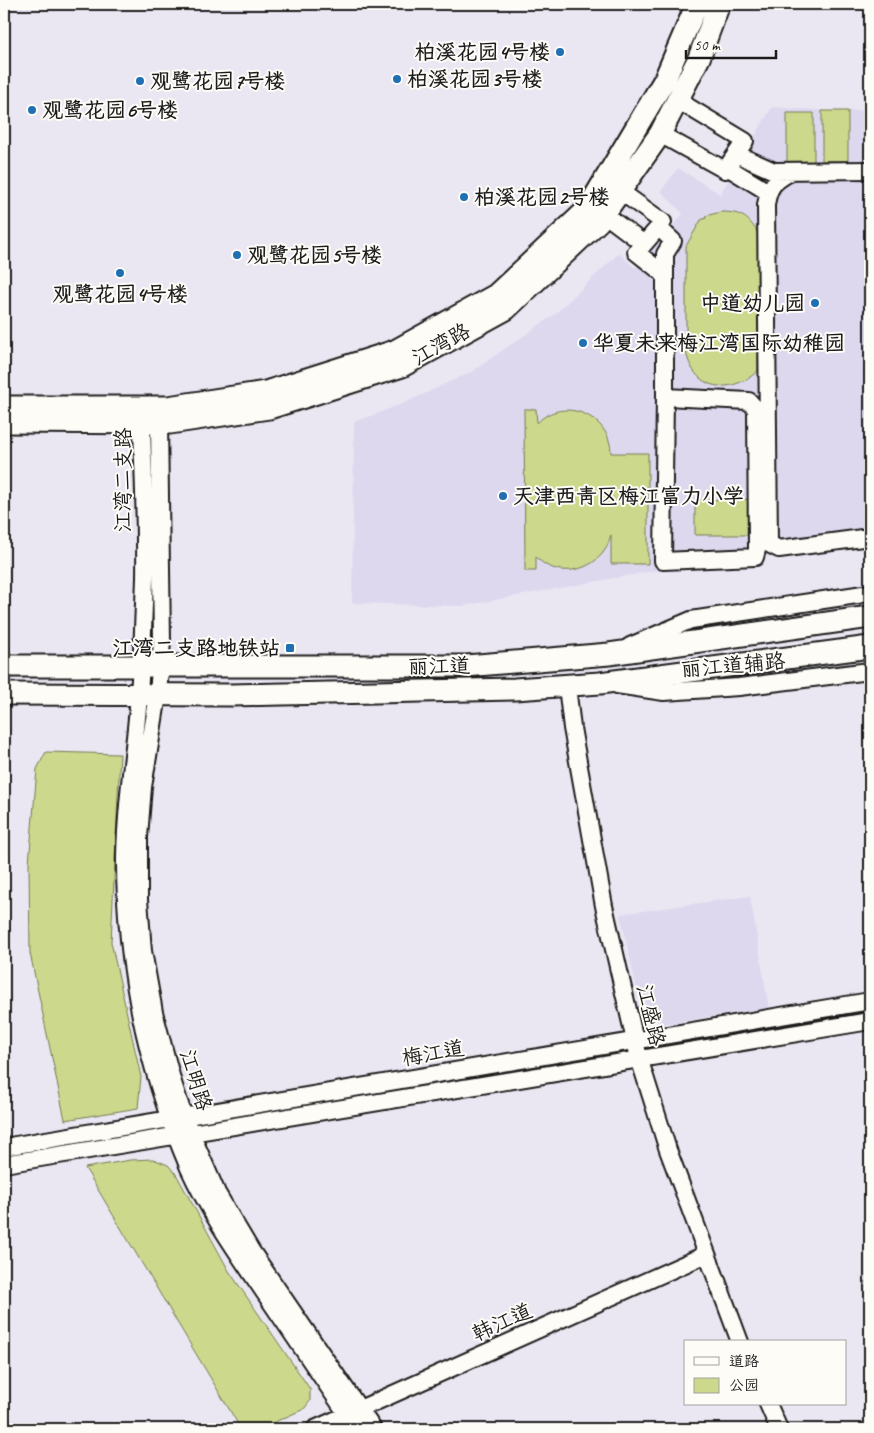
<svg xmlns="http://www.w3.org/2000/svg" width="874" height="1433" viewBox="0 0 874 1433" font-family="Caveat,'LXGW WenKai TC',sans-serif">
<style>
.built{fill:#ded8ef}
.green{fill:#ccd88c;stroke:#747a54}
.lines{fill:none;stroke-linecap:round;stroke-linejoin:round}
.minor-casing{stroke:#1c1c1c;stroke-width:20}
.major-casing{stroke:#1c1c1c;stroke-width:25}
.minor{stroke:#fdfcf7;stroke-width:16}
.major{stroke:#fdfcf7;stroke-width:21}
.poi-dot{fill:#1f6fb2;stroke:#fdfcf7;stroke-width:2}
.labels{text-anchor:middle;stroke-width:4;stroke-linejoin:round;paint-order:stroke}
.poi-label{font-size:21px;font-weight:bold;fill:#1c1c1c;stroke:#fdfcf7;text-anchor:start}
.street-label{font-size:21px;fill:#1c1c1c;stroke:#fdfcf7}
</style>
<rect width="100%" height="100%" fill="#ebe7f2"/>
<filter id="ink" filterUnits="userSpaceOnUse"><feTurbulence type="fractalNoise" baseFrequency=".02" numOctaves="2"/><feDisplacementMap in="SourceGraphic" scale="10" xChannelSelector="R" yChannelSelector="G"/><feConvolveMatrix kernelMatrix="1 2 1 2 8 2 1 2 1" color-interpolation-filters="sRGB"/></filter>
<g filter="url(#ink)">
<!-- built -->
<path class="built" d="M772 107 832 111 870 110V543L653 571 463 606 352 603 354 422 402 404 473 371 555 314 619 253 635 268 683 214 661 191 678 168 720 194Z
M750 896 769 1008 672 1023H661L649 1014 639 999 620 914Z"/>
<!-- green -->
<path class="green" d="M822 111H848V161H822Z
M787 113H814V162H787Z
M721 212C743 212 749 218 759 235L758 371C730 395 695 392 686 352V246L701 220 706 218 705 216Z
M524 409H536L537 423C563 395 611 416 611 453H648V564H611V535C609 540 608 546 605 550 590 573 555 578 536 557V571H525Z
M754 499V535H695V500Z
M46 752 120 754 111 942 141 1077 138 1108 65 1120 30 953 29 863 37 769Z
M153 1159 168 1165 176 1174 229 1271 310 1389V1401L304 1409 259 1429H241L85 1168 130 1160Z"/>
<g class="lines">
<!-- minor casing -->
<g class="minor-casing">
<path id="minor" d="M660 134 725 170 745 141 677 100
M736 154 774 171 870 170
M727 167 768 192
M792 171C775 181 769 184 766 205L769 544 779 549 870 537
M604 214 644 244 663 222 620 191
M658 227 673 241 665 254V397L749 401 756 409 757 550 755 557 663 561 665 397
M644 244 636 252 665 275
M147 413 142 422C143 474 146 526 145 578 144 617 142 656 139 695 135 750 125 806 125 861 125 967 147 1070 189 1168 209 1212 237 1252 264 1292 295 1338 326 1383 357 1429
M153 413 159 422 162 641 158 695 143 787 139 837V900L143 951 154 1012 173 1083 184 1117 217 1193 252 1252 373 1429
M630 646 691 620 870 593
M617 685 664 692 739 687 870 671
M567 686 572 728 604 906 639 1058 668 1150 740 1342
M4 1147 870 1001
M4 1164 870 1021
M768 1404 779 1429
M315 1429 707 1254"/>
</g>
<!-- major casing -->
<g class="major-casing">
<path id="major" d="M4 407H168L266 392 395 351 496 295 587 210 665 79 697 4
M4 422 170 423 269 408 402 366 506 309 599 221 660 134 699 58 719 4
M4 666H466L609 654 870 617
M4 694 232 695 515 689 600 683 870 647"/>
</g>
<!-- minor -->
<use href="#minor" class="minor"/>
<!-- major -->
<use href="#major" class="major"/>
</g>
</g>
<!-- markers -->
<g class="poi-dot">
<circle cx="560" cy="52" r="5"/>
<circle cx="397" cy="79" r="5"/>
<circle cx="140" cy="81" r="5"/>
<circle cx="32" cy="110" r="5"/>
<circle cx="464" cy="197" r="5"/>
<circle cx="237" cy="255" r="5"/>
<circle cx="120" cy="273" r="5"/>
<circle cx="815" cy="303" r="5"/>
<circle cx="583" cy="343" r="5"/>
<circle cx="503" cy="496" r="5"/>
<rect x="285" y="643" width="10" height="10" rx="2.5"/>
</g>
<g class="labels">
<!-- poi labels -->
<g class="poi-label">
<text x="550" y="59" text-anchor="end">柏溪花园4号楼</text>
<text x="407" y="86">柏溪花园3号楼</text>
<text x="150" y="88">观鹭花园7号楼</text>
<text x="42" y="117">观鹭花园6号楼</text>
<text x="474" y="204">柏溪花园2号楼</text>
<text x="247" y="262">观鹭花园5号楼</text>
<text x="120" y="301" text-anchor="middle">观鹭花园4号楼</text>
<text x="805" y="310" text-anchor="end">中道幼儿园</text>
<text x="593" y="350">华夏未来梅江湾国际幼稚园</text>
<text x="513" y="503">天津西青区梅江富力小学</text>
<text x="280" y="655" text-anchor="end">江湾二支路地铁站</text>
</g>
<!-- street labels -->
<g class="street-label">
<text transform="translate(441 344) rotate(-29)" y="7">江湾路</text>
<text transform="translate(123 480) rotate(-90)" y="7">江湾二支路</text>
<text transform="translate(733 665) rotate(-5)" y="7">丽江道辅路</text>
<text transform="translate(439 666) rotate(-1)" y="7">丽江道</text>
<text transform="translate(651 1015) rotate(77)" y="7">江盛路</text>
<text transform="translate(433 1053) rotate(-10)" y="7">梅江道</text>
<text transform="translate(196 1080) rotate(73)" y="7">江明路</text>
<text transform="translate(502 1322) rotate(-24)" y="7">韩江道</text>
</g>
</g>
<!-- margin -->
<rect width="874" height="1433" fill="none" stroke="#fdfcf7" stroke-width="20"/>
<rect x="10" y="10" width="854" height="1413" fill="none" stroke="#1c1c1c" stroke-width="2" filter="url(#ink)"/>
<!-- legend -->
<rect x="684" y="1340" width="162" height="65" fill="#fdfcf7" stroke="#a3a29f"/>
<rect x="694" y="1357" width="25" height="8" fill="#fdfcf7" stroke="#a3a29f"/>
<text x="729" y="1366" font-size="15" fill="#1c1c1c">道路</text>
<rect x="694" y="1378" width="25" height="15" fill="#ccd88c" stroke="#a3a29f"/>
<text x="729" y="1390" font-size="15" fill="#1c1c1c">公园</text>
<!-- scale -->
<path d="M686 50v8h90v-8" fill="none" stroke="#1c1c1c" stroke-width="2.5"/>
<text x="694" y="50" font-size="15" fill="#1c1c1c" stroke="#fdfcf7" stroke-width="4" paint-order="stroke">50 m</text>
</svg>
